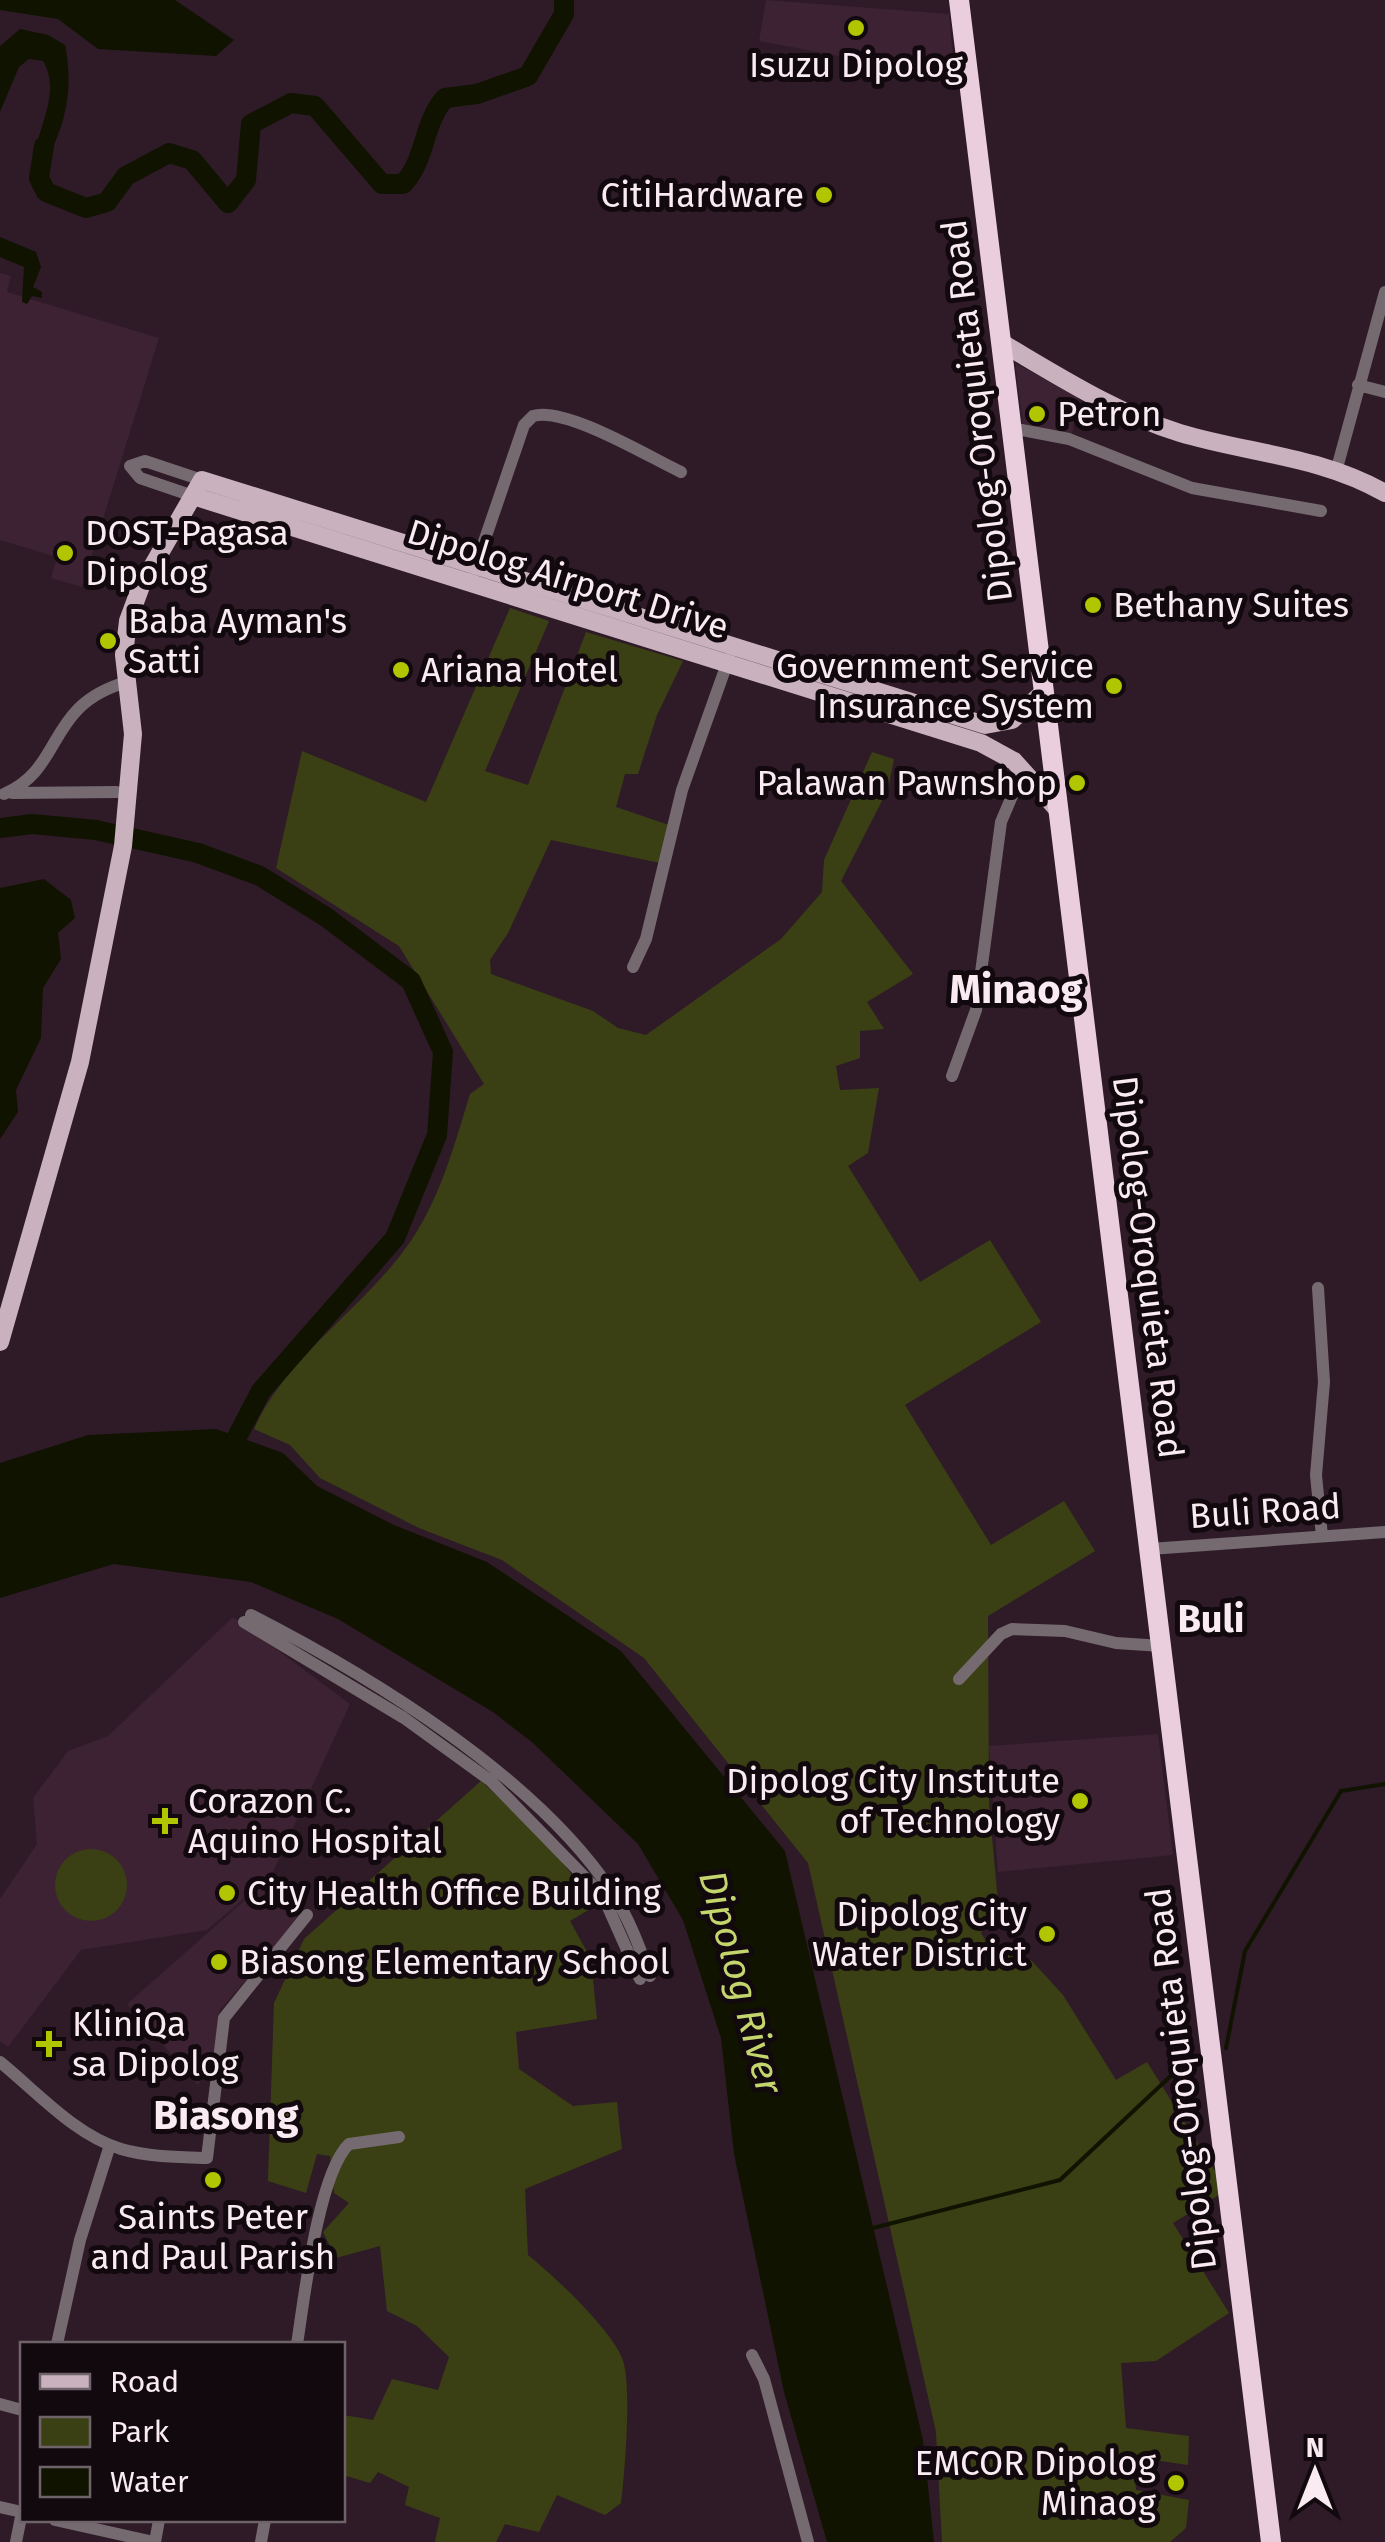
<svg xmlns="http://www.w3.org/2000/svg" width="1385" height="2542" viewBox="0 0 1385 2542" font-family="'Fira Sans',sans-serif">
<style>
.built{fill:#3c2232}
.green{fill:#3a4014}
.water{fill:#101300}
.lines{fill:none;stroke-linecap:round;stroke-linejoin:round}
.stream{stroke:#101300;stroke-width:4}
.river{stroke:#101300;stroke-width:20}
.minor{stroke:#756a70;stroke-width:12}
.major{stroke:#c9b2be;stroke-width:18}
.highway{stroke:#eacede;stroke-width:20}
.poi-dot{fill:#b1c500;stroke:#12090e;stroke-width:4}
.labels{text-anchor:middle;stroke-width:10;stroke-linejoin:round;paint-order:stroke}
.poi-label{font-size:35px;fill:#faebf3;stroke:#12090e;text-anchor:start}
.street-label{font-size:35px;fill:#faebf3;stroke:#12090e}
.neighbourhood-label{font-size:38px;font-weight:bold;fill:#faebf3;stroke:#12090e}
.water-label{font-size:38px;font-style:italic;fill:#c5d56e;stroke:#12090e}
.quarter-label{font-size:40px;font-weight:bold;fill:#faebf3;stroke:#12090e}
</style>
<rect width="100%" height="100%" fill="#2f1b27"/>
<!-- built -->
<path class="built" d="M766 0 949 14 955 78 759 41Z
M0 273 11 276 7 292 159 338 82 587 51 578 57 557 0 540Z
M1015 363 1078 397 1072 435 1023 424Z
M233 1617 350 1704 271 1876 207 1930 81 1950 8 2047 0 2041V1899L37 1844 33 1798 68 1751 108 1736Z
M1158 1734 1173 1855 998 1872 989 1746Z
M263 1884 299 1919 220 2010 212 2064 198 2085 127 2004Z"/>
<!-- green -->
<path class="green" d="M510 608 549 621 485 771 528 785 586 632 683 661 657 715 638 774H625L616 807 669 825 660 863 551 840 508 933 490 960 491 974 593 1011 618 1028 646 1035 781 939 822 892 824 860 872 752 894 759 888 789 841 881 913 974 867 1002 884 1029 860 1031V1058L836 1066 840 1090 879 1088 868 1153 848 1166 920 1282 990 1240 1041 1322 905 1405 991 1545 1064 1501 1095 1551 988 1616 989 1804 998 1902 981 1933 991 1950 1031 1960 1063 1995 1116 2080 1147 2062 1227 2190 1173 2223 1229 2313 1156 2361 1121 2363 1126 2428 1189 2436 1188 2465 1133 2457 1136 2490 1189 2500 1186 2528 1170 2542H942L936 2432 808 1863 644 1658 502 1560 419 1528 320 1478 290 1445 254 1429C286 1357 359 1312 405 1249 439 1204 454 1146 470 1094L484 1084 399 946 276 868 302 751 426 802Z
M481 1781 548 1843 595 1906 570 1921 591 1959 597 2019 516 2032 519 2069 573 2106 617 2102 622 2149 525 2189 528 2255C553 2275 617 2334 624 2364 631 2394 625 2471 621 2503L605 2515 557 2495 539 2532 505 2524 496 2542H435L440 2518 405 2505 409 2487 378 2472 370 2483 343 2475V2415L373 2420 392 2379 438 2390 449 2357 417 2326 387 2311 380 2246 336 2258 323 2232 349 2203 334 2193 330 2156 317 2154 306 2193 268 2181 274 2003 304 1939Z
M55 1885a36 36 0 1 1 72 0a36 36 0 1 1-72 0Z"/>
<!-- water -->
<path class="water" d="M0 0H175L234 40 216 56 98 49 58 19 0 10Z
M20 29 48 35 65 45C70 68 70 93 64 116 59 138 47 154 47 177L33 167C34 132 63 95 43 61L29 59 19 67 0 112V46Z
M0 237 36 252 41 267 33 287 42 292V298L32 296 27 304 22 302 24 267 0 257Z
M44 879 71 900 75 918 58 933 61 959 43 988 41 1038 16 1090 18 1112 0 1139V888Z
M216 1429 283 1453 317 1486 394 1525 487 1562 621 1651 785 1851 923 2440 934 2542H827L784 2392 734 2154 721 2038 683 1920 638 1844 533 1743 493 1712 338 1619 251 1582 114 1564 0 1598V1463L88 1435Z"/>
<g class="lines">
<!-- stream -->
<path class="stream" d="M1226 2048 1245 1951 1341 1791 1385 1784
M873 2228 1060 2180 1192 2056"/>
<!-- river -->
<path class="river" d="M44 146 39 178 46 192 86 208 107 202 126 176 169 153 192 160 228 203 246 180 251 124 291 103 315 106 382 184H403C427 159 422 124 445 98L477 94 528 76 564 14V0
M0 828 32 824 96 830 198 853 260 876 326 917 411 981 443 1052 437 1135 395 1238 261 1391 226 1458"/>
<!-- minor -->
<path class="minor" d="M1358 385 1385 392
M1012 428 1069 439 1192 488 1321 511
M1337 468 1385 292
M193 496 140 478 130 466 145 461 202 480
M474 571 524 425 533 416C565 406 649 457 681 472
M12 793 117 792
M4 794C65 768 45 705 127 682
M633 967 646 939 682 790 729 658
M952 1076 976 1010 1001 822 1023 770
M1318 1288 1324 1382 1316 1475 1322 1536
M1150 1549 1385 1532
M251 1615C372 1677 536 1777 612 1892 629 1918 640 1948 650 1976
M244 1622 404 1718 491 1781 603 1896 640 1979
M959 1679 1001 1634 1012 1629 1065 1631 1116 1643 1162 1646
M0 2062C37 2092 75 2135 121 2149 148 2157 179 2157 207 2158L224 2018 307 1915
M57 2344 80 2240 110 2145
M297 2344C304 2300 318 2174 349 2144L399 2137
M752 2355 764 2379 808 2542
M0 2404 22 2410
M0 2507 22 2512
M55 2520 154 2542
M16 2542 22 2512
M155 2542 159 2520
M261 2542 265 2520"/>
<!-- major -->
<path class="major" d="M1002 343C1060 377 1116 413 1180 433 1250 454 1321 456 1385 493
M193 496 981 743 1014 761 1058 810
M0 1342 80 1062 123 846 133 734 124 655 128 621 141 586 202 480 985 725 1012 720 1044 692"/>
<!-- highway -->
<path class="highway" d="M959 0 1271 2542"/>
</g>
<!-- markers -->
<g class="poi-dot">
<circle cx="856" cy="28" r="10"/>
<circle cx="824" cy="195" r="10"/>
<circle cx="1037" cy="414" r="10"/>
<circle cx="65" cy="553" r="10"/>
<circle cx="1093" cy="605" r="10"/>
<circle cx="108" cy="641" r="10"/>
<circle cx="401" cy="670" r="10"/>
<circle cx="1114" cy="686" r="10"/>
<circle cx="1077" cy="783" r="10"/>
<circle cx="1080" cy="1801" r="10"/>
<path d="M160 1806h10v10h10v10h-10v10h-10v-10h-10v-10h10z"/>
<circle cx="227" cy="1893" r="10"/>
<circle cx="1047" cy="1934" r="10"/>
<circle cx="219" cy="1962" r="10"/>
<path d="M44 2029h10v10h10v10h-10v10h-10v-10h-10v-10h10z"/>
<circle cx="213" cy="2180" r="10"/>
<circle cx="1176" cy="2483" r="10"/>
</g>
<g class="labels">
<!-- poi labels -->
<g class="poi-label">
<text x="856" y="77" text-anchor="middle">Isuzu Dipolog</text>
<text x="804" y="207" text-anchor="end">CitiHardware</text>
<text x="1057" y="426">Petron</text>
<text x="85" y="545">DOST-Pagasa<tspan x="85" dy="40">Dipolog</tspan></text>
<text x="1113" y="617">Bethany Suites</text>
<text x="128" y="633">Baba Ayman's<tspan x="128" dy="40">Satti</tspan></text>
<text x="1094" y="678" text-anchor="end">Government Service<tspan x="1094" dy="40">Insurance System</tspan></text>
<text x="421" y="682">Ariana Hotel</text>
<text x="1057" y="795" text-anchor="end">Palawan Pawnshop</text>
<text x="1060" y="1793" text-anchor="end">Dipolog City Institute<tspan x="1060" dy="40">of Technology</tspan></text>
<text x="188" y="1813">Corazon C.<tspan x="188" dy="40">Aquino Hospital</tspan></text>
<text x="247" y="1905">City Health Office Building</text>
<text x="1027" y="1926" text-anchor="end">Dipolog City<tspan x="1027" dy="40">Water District</tspan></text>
<text x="239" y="1974">Biasong Elementary School</text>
<text x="72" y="2036">KliniQa<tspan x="72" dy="40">sa Dipolog</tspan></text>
<text x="213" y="2229" text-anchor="middle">Saints Peter<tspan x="213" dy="40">and Paul Parish</tspan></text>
<text x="1156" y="2475" text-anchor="end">EMCOR Dipolog<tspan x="1156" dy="40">Minaog</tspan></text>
</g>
<!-- street labels -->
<g class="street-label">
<text transform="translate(977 411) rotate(-97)" y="12">Dipolog-Oroquieta Road</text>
<text transform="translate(568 579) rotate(17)" y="12">Dipolog Airport Drive</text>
<text transform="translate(1148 1267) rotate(83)" y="12">Dipolog-Oroquieta Road</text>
<text transform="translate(1265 1511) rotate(-4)" y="12">Buli Road</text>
<text transform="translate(1181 2079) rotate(-97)" y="12">Dipolog-Oroquieta Road</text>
</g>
<!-- neighbourhood labels -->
<g class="neighbourhood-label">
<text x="1211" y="1632">Buli</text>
</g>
<!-- water labels -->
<g class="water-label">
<text transform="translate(741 1982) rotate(75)" y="13">Dipolog River</text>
</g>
<!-- quarter labels -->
<g class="quarter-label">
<text x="1016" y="1003">Minaog</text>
<text x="226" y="2129">Biasong</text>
</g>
</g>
<!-- legend -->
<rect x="20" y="2342" width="325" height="180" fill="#12090e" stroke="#6f636a" stroke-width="2.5"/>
<rect x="40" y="2374" width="50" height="15" fill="#c9b2be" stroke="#6f636a" stroke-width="2.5"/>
<text x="110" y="2392" font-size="30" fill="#faebf3">Road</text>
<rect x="40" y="2417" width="50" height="30" fill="#3a4014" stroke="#6f636a" stroke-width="2.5"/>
<text x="110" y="2442" font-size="30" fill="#faebf3">Park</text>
<rect x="40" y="2467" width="50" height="30" fill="#101300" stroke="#6f636a" stroke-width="2.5"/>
<text x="110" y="2492" font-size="30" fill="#faebf3">Water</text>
<!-- north arrow -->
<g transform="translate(1315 2472)" stroke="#12090e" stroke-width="8" paint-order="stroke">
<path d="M0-8L18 38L0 25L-18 38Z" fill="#faebf3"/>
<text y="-15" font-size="28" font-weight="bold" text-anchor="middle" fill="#faebf3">N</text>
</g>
</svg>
